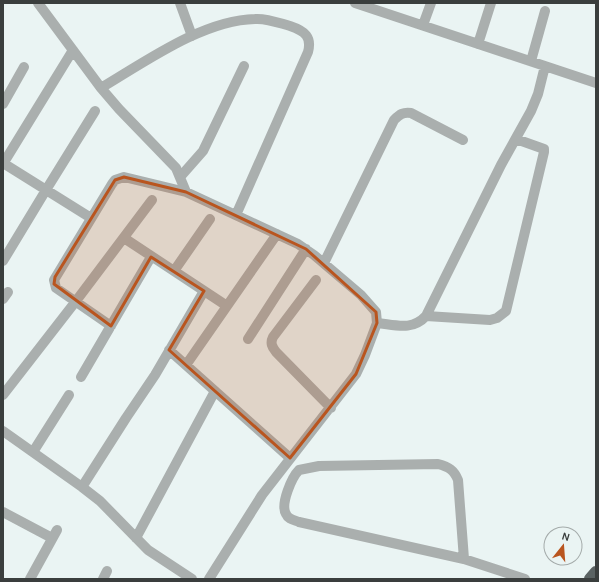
<svg xmlns="http://www.w3.org/2000/svg" width="599" height="582" viewBox="0 0 599 582" font-family="Karla,sans-serif">
<style>
.lines{fill:none;stroke-linecap:round;stroke-linejoin:round}
.minor{stroke:#aaafae;stroke-width:10}
.highway{stroke:#5b6363;stroke-width:12}
.marked{fill:#b9551f;fill-opacity:0.2;stroke:#b9551f;stroke-width:3;stroke-linejoin:round}
</style>
<rect width="100%" height="100%" fill="#eaf4f3"/>
<g class="lines">
<!-- minor -->
<path class="minor" d="M38 3 101 88 119 109 176 168 186 192
M180 3 192 36
M355 3 596 83
M423 25 431 3
M478 44 491 3
M531 61 545 11
M101 88C145 62 203 20 255 19 267 18 279 23 290 26 305 31 312 37 308 52L236 215
M3 104 24 67
M3 163 91 218
M3 164 73 50
M181 176 203 151 244 66
M124 238 227 306
M3 261 46 190 95 111
M324 263 394 120C400 114 403 112 411 113L463 140
M174 271 210 219
M316 280 273 337C270 343 272 347 276 352L331 408
M3 299 8 292
M426 316 490 320 497 318 506 311 544 152V149L516 139
M377 323C396 325 412 331 426 316L501 165 531 111 538 94 545 66
M111 326 56 288 54 280 112 184 115 180 124 177 186 192 298 244 314 255 361 295 376 312 377 323 365 355 356 374 262 495 209 579
M248 339 306 249
M169 350 290 458
M186 365 277 234
M81 377 151 257
M3 395 76 301 152 200
M3 431 82 487 100 501 148 550 192 579
M33 452 69 395
M82 487 126 418 155 375 204 291
M3 512 52 538
M136 538 215 391
M464 559 458 480C454 470 449 467 438 464L319 466 299 470C292 477 280 504 286 514 288 519 294 520 299 522L464 559 525 579
M30 579 57 530
M103 579 107 571"/>
<!-- highway -->
<path class="highway" d="M590 579 596 572"/>
</g>
<!-- marked area -->
<path class="marked" d="M124 177 186 192 306 249 376 312 377 323 356 374 290 458 169 350 204 291 151 257 111 326 54 284 55 277 115 180Z"/>
<!-- border -->
<rect width="599" height="582" fill="none" stroke="#3a3e3d" stroke-width="8"/>
<!-- north arrow -->
<g transform="translate(563 546) rotate(17)"><circle r="19" fill="#eaf4f3" stroke="#a4abaa"/>
<path d="M0-3L7 15L0 10L-7 15Z" fill="#b9551f"/>
<text y="-6" font-size="11" font-weight="bold" text-anchor="middle" fill="#3a3e3d">N</text>
</g>
</svg>
